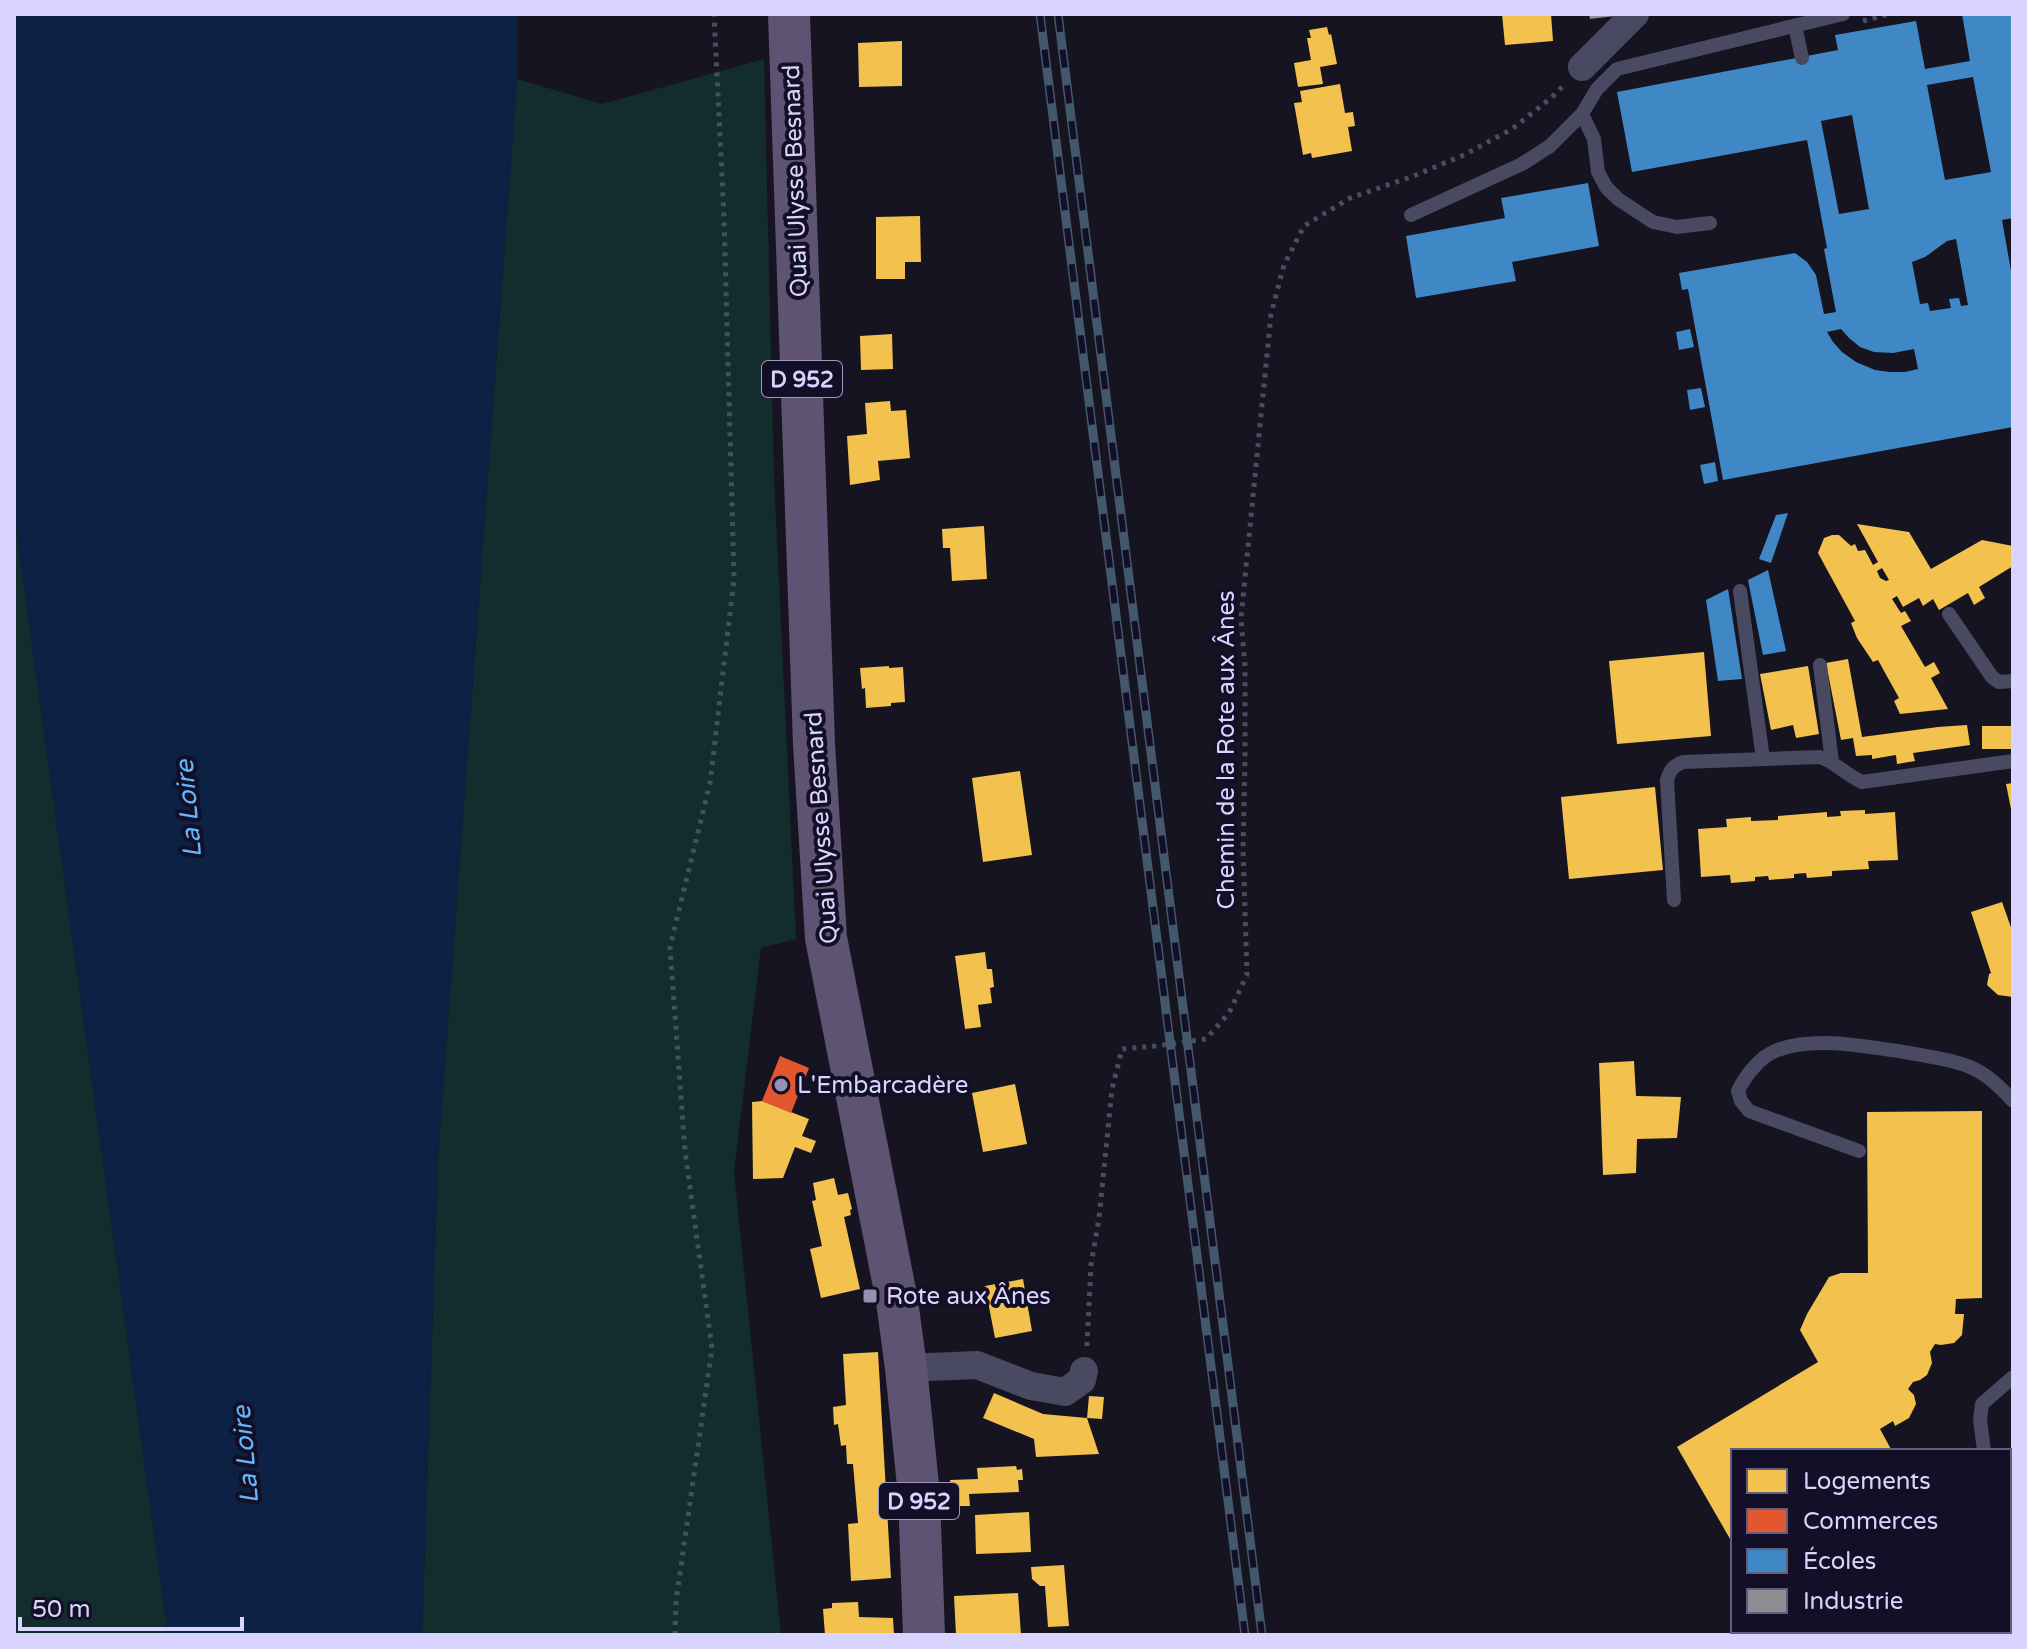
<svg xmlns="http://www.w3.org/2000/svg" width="2027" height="1649" viewBox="0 0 2027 1649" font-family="'Varela Round',sans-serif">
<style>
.green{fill:#132c2d}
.water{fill:#0d2144}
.homes{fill:#f2c14e;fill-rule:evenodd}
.shops{fill:#e4572e}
.schools{fill:#3f88c5;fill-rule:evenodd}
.industry{fill:#8d8d92}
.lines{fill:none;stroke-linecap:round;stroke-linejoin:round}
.path{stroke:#44505f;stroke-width:5;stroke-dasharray:4 6;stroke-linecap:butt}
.lane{stroke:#4a4962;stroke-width:14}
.street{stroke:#4a4962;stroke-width:28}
.primary{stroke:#5e5373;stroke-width:42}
.rail-casing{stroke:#43596b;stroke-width:9}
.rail{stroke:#130f26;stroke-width:6;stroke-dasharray:18;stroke-linecap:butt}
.poi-dot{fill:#9591b1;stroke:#130f26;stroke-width:3}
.labels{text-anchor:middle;stroke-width:8;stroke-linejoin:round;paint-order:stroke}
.shield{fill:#130f26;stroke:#9e99be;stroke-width:2}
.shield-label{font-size:22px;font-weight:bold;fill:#d9d4ff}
.street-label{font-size:24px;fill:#d9d4ff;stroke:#130f26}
.poi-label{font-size:24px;fill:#d9d4ff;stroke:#130f26;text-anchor:start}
.water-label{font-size:26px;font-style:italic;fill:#62b6ff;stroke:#130f26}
</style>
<rect width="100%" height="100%" fill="#161421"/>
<!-- green -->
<path class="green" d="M764 59 774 477 796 939 761 948 734 1172 781 1635H422L438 1158 517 79 602 104Z
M14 513 168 1635H14Z"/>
<!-- water -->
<path class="water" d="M14 14H517V79L438 1158 422 1635H168L14 513Z"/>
<!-- homes -->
<path class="homes" d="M1502 14H1551L1553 41 1505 45Z
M1327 27 1329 35 1331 34 1337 64 1320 67 1323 84 1298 87 1294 63 1311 60 1307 38H1311L1309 30Z
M902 41V86L859 87 858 43Z
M1340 84 1345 113 1353 112 1355 126 1348 127 1352 151 1312 158 1311 153 1303 155 1294 103 1302 102 1300 91Z
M920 216 921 262H905V279H876V217Z
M892 334 893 369 861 370 860 336Z
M890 401 891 411 906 410 910 458 878 461 880 480 850 485 847 436 867 434 865 403Z
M1857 524 1909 532 1931 569 1982 540 2013 546V566L1979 587 1985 598 1974 605 1968 593 1939 610 1933 599 1923 606 1919 598 1903 607 1897 596 1892 599 1901 613 1905 611 1911 621 1901 626 1925 667 1934 662 1940 673 1931 678 1948 709 1900 714 1894 701 1899 698 1878 660 1873 662 1857 638 1851 623 1855 621 1818 553 1824 538 1832 535H1839L1851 546 1855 544 1858 551 1865 550 1873 565 1878 562ZM1882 568 1889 580 1886 581 1880 578 1877 571Z
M984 526 987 579 952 581 950 548H943L942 529Z
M1704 652 1711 736 1617 744 1609 661Z
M1848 659 1862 737 1938 727 1967 725 1970 745 1913 753 1915 761 1897 764 1896 755 1872 759V755L1856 756 1853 738 1841 740 1826 663Z
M889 666V668L903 667 905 702 891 703V706L866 708 865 688 862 689 860 668Z
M1808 666 1819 734 1796 738 1793 725 1771 730 1760 674Z
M1982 726H2013V749H1982Z
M1020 771 1032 855 983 862 972 778Z
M2013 783V814H2012L2006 784Z
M1655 787 1663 870 1569 879 1561 797Z
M1865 810V814L1895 812 1898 860 1868 861 1869 869 1832 871V876L1807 878 1806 873 1794 874V878L1769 880 1768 876 1755 877V881L1731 883 1730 875 1701 877 1698 829 1727 827 1726 819 1751 817V821L1778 820V816L1827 812V817L1841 816 1840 811Z
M2002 902 2013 933V997L1998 995 1987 985 1989 974 1991 973 1971 912Z
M985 952 987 969H992L994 987 990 988 992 1003 978 1005 981 1027 965 1029 955 956Z
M1634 1061 1636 1096 1681 1097 1677 1138 1637 1139 1636 1173 1603 1175 1599 1063Z
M1015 1084 1027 1144 983 1152 972 1093Z
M762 1101 809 1119 802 1136 816 1141 811 1153 795 1147 783 1178 753 1179 752 1102Z
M1982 1111V1298L1956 1299 1955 1314H1964L1962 1335 1954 1343 1941 1345 1935 1344 1930 1352 1932 1363 1927 1375 1920 1380 1913 1382 1908 1389 1914 1395 1916 1404 1909 1418 1895 1426 1893 1421 1880 1429 1892 1451H1733V1544L1677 1447 1818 1362 1800 1330 1807 1314 1829 1277 1841 1273H1868L1867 1112Z
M834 1178 838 1195 848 1193 852 1209 850 1210 851 1215 844 1217 860 1289 821 1298 810 1249 822 1246 812 1201 816 1200 813 1183Z
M1023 1279 1032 1331 995 1338 985 1286Z
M878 1352 891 1578 851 1581 848 1524 858 1523 853 1464H847L846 1445 841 1446 838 1424 834 1425 833 1407 846 1405 843 1354Z
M994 1393 1043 1414 1087 1418 1089 1396 1104 1397 1102 1419 1087 1418 1099 1454 1036 1457 1034 1439 983 1418Z
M1016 1466 1017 1470 1022 1469 1023 1480H1018L1019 1492 969 1494 970 1506H953L950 1480 978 1479 977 1468Z
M1029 1512 1031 1552 976 1554 975 1515Z
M1064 1565 1069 1626 1048 1627 1045 1586H1040L1032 1579 1031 1567Z
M1018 1593 1021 1635H956L954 1596Z
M858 1602 859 1617 893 1618 894 1635H825L823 1609 832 1608V1603Z
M1916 1631H1942V1635H1901V1633Z"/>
<!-- shops -->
<path class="shops" d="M780 1056 809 1068 791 1113 762 1101Z"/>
<!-- schools -->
<path class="schools" d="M1962 14H2013V218L2002 220 2013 282V427L1723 480 1688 289 1682 290 1679 273 1795 253 1807 262 1816 275 1824 314 1836 312 1824 249 1827 248 1807 140 1632 172 1617 92 1838 50 1835 35 1916 21 1925 69 1970 61ZM1973 77 1991 172 1945 180 1927 85ZM1852 115 1869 209 1839 214 1821 121ZM1956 239 1968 305 1961 306 1959 298 1949 299 1951 308 1930 311 1928 303 1920 304 1912 262 1925 257 1947 241ZM1841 329 1849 338 1860 347 1874 352 1893 353 1914 349 1918 369 1905 372H1890L1875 370 1856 362 1842 352 1833 342 1827 332Z
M1588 183 1599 246 1512 262 1516 281 1416 298 1406 236 1505 218 1501 198Z
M1690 329 1694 347 1679 350 1676 332Z
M1701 388 1705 407 1690 410 1687 390Z
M1715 462 1718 481 1704 484 1700 465Z
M1788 513 1771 563 1759 559 1776 515Z
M1768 570 1786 651 1763 655 1748 580Z
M1728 589 1742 679 1718 681 1706 600Z"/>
<!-- industry -->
<path class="industry" d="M1589 14H1615V16L1590 19Z"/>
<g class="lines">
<!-- path -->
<path class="path" d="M1863 21 1889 14
M1087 1346 1091 1265 1099 1218 1112 1089 1122 1049 1156 1046 1206 1039 1229 1013 1247 975 1243 849 1245 761V667L1241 618 1271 314 1284 265 1304 226 1350 198 1411 177 1464 155 1512 129 1551 98 1565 84
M675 1635 676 1601 712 1348 685 1151 670 947 710 783 734 579 724 218 714 14"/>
<!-- lane -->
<path class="lane" d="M1795 26 1802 58
M1411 215 1522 164 1550 146 1582 114
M1710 223 1677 227 1653 222 1618 199 1606 187 1598 172 1594 139 1582 114 1597 89 1617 69 1843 14
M1740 591 1763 759
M1949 614 1992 677 1999 682 2013 681
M1820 665 1832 762
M1674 900 1667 780C1670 770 1673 766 1683 762L1820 757C1837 763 1844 774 1862 782L2013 761
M1859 1151 1749 1111 1741 1101 1738 1091C1745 1076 1760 1057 1775 1051 1815 1035 1869 1047 1910 1053 1929 1057 1952 1059 1970 1067 1987 1074 2000 1087 2013 1101
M1984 1451 1980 1419 1982 1404 2013 1377
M2009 1504 2013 1506"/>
<!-- street -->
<path class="street" d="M1582 67 1635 14
M906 1368 977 1365 1031 1386 1065 1392 1082 1380 1084 1371"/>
<!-- primary -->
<path class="primary" d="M789 14 814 744 826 938 897 1301 906 1368 919 1495 924 1635"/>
<!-- rail casing -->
<g class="rail-casing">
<path id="rail" d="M1040 14 1245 1635
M1058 14 1262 1635"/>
</g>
<!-- rail -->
<use href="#rail" class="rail"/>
</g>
<!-- markers -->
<g class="poi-dot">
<circle cx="781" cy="1085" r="8"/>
<rect x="862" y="1288" width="16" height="16" rx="4"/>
</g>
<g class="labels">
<!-- shield labels -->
<g class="shield">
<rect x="762" y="361" width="80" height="36" rx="6"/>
<rect x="879" y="1483" width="80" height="36" rx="6"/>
</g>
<g class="shield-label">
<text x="802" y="387">D 952</text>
<text x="919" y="1509">D 952</text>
</g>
<!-- street labels -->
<g class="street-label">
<text transform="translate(795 181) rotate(-92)" y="8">Quai Ulysse Besnard</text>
<text transform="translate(1226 750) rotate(-90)" y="8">Chemin de la Rote aux Ânes</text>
<text transform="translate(821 828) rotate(-94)" y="8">Quai Ulysse Besnard</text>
</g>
<!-- poi labels -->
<g class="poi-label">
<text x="797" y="1093">L'Embarcadère</text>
<text x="886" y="1304">Rote aux Ânes</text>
</g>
<!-- water labels -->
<g class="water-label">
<text transform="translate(188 809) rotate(-95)" y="9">La Loire</text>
<text transform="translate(245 1455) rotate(-95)" y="9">La Loire</text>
</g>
</g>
<!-- border -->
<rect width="2027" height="1649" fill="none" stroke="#d9d4ff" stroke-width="32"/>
<!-- legend -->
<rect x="1731" y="1449" width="280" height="184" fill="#130f26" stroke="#625e7d" stroke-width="2"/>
<rect x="1747" y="1469" width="40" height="24" fill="#f2c14e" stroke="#625e7d" stroke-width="2"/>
<text x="1803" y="1489" font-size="24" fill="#d9d4ff">Logements</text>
<rect x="1747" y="1509" width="40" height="24" fill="#e4572e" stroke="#625e7d" stroke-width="2"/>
<text x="1803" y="1529" font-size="24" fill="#d9d4ff">Commerces</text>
<rect x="1747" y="1549" width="40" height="24" fill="#3f88c5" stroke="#625e7d" stroke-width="2"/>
<text x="1803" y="1569" font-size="24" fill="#d9d4ff">Écoles</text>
<rect x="1747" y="1589" width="40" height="24" fill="#8d8d92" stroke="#625e7d" stroke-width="2"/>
<text x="1803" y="1609" font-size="24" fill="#d9d4ff">Industrie</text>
<!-- scale -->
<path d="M20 1617v12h222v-12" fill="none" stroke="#d9d4ff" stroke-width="4"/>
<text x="32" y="1617" font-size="24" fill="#d9d4ff" stroke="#130f26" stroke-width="6" paint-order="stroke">50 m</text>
</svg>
